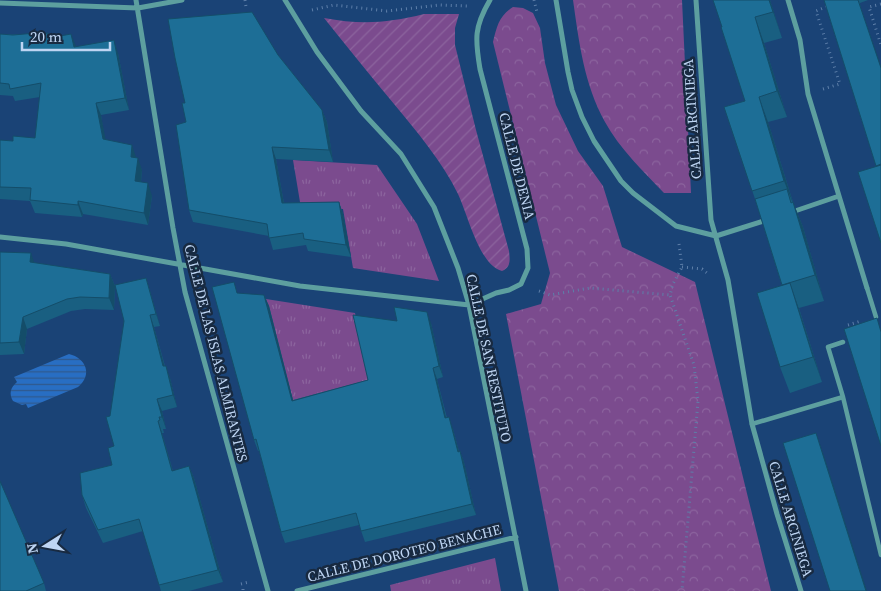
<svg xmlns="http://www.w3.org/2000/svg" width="881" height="591" viewBox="0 0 881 591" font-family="'Source Serif 4',serif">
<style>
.grass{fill:url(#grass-tufts)}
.park{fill:url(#park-crowns)}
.garden{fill:url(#garden-furrows)}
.water{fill:url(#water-rules)}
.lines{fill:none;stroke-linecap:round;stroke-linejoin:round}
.path{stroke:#5e7fa9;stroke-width:3;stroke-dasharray:1 4;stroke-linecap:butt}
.pedestrian{stroke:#5d9f9f;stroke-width:4.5}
.minor{stroke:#5d9f9f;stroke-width:5}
.wall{fill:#195f81}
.shaded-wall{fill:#144d69}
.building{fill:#1d6e96;stroke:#144d69}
.labels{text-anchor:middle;stroke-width:5;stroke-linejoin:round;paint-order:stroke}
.street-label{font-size:14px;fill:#bed5f3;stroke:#182a41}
</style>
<defs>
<pattern id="grass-tufts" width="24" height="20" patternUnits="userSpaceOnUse" patternTransform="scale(1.25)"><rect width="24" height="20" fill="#7b4b8e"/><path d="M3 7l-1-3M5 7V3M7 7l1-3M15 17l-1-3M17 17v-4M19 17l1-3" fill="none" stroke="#8c649e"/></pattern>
<pattern id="park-crowns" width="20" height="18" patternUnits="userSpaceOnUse" patternTransform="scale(1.25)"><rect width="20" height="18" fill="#7b4b8e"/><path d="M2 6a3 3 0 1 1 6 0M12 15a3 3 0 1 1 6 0" fill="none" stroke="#8c649e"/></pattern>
<pattern id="garden-furrows" width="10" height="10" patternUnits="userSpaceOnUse" patternTransform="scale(1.25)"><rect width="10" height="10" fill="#7b4b8e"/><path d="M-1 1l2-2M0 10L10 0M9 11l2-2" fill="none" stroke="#8c649e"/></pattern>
<pattern id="water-rules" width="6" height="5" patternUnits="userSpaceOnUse" patternTransform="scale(1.25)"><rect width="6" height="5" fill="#286ec3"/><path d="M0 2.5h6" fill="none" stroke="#30598c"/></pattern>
</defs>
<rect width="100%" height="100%" fill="#1a4376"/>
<!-- grass -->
<path class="grass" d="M293 160 377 165 417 224 439 281 353 268 343 209 301 208Z
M266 299 355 313 372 395 296 412Z
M495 558 501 591H391L390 585Z"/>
<!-- park -->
<path class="park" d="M573 0H682L691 193H664C643 171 619 148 605 122 584 84 579 42 573 0Z
M513 7 523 8 533 13 540 28 545 63 556 105 578 151 603 186 622 247 695 282 771 591H559L506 314 541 304 550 273 493 42C497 26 499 16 513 7Z"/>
<!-- garden -->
<path class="garden" d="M424 14H459L455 28V45L476 130 509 251C510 260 511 267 502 271 479 265 468 215 458 194 442 161 417 132 394 104 370 75 347 47 324 18 361 25 388 23 424 14Z"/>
<!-- water -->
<path class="water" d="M69 354C86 358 93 375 78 387L28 408 26 404 22 405 13 401C9 394 10 388 17 382L14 377Z"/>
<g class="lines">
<!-- path -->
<path class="path" d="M245 0 246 7
M534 0 537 12
M881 4 869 7 881 45
M312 10 334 5 387 11 440 5 467 6
M823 89 840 84 816 11 831 5 829 0
M679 244 682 267 673 284 670 295 694 365 698 401 682 591
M682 267 702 269 707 273
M539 291 550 295 590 288 670 295
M848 325 861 321
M241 584 249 582
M243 589V591"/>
<!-- pedestrian -->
<path class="pedestrian" d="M867 288 876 317
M843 342 828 347 843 397 881 555
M752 424 843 397"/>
<!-- minor -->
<path class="minor" d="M136 0 173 228 185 292 268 591
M285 0 317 52 361 111 401 154 434 207 458 268 469 305 526 591
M556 0 568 72 572 90 582 117 594 141 621 181 633 193 676 226 716 236 767 220
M696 0 711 220 728 280 752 424 777 514 801 591
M788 0 800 40 808 94 867 288
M0 3 138 8 182 0
M792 212 839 196
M0 237 66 244 300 286 469 305 496 293 509 290 521 284 528 268 527 249 480 69C475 39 474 27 490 0
M297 591 516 537"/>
</g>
<!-- wall -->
<path class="wall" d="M770 0 782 38 764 43 787 117 768 122 793 202 803 227 824 301 799 308 822 382 790 393 780 367 782 286 755 199 724 107 745 101 722 27Z
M824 0H868L860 3 876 166Z
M0 34 60 36 76 47 118 53 129 110 101 115 105 140 136 158 142 170 141 182 152 196 148 225 83 214 82 217 35 213 30 201 0 199V140L13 141 35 138 40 97 15 101 13 96 0 95Z
M278 55 322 110 327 122 333 162 276 159 284 203 339 202 343 214 351 257 308 251 306 245 273 250 269 236 193 222 189 210 185 103Z
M0 252 35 263 110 274 115 286 114 310 85 309 71 311 27 329 24 354 0 355Z
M146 278 150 291 160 326 154 327 165 366 170 378 177 407 162 411 166 429H163L164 433H162L173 471 189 466 194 478 223 582 189 591H161L143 531 103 543 86 508 82 495 112 465 114 446 110 416Z
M264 295 269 306 293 400 368 380 397 321 431 323 443 377 437 379 447 418 453 429 459 451H460L464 462 476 515 365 542 359 525 285 543 281 532 259 451H258L254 440Z
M44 583 46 591H0Z"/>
<!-- shaded-wall -->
<path class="shaded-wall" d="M769 0H770L782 38 773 12Z
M858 0 881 66V68Z
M755 17 764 43 787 117 777 91Z
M71 34 76 46 74 47Z
M114 40 118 53 129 110 125 98Z
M759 97 768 122 794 206 784 181Z
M96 103 101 115 108 152 103 139Z
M322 110 327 122 333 162 329 150Z
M132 145 136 157 135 169 131 157Z
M272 147 276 159 286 215 282 203Z
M138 158 142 170 140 194 135 181Z
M148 183 152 196 148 225 144 213Z
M78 201 83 214 82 217 78 205Z
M339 202 343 214 351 257 346 245Z
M793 202 803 227 824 301 815 275Z
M31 253 35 265 30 262Z
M110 274 115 286 114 310 109 298Z
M146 278 150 291 160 326 156 314Z
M790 283 799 309 822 382 813 357Z
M264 295 269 306 296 412 292 401Z
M427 312 431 323 443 377 439 366Z
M150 315 154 327 168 379 163 366Z
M23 317 27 329 24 354 19 342Z
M166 366 170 378 177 407 173 395Z
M433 368 437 379 449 430 445 418Z
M157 399 162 411 166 429 162 417Z
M449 417 453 429 462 463 458 452Z
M158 421 162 433 176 483 172 471Z
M816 433 825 459 867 591H866Z
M460 451 464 462 476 515 472 504Z
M189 466 194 478 223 582 218 570Z"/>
<!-- building -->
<path class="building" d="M713 0H769L773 12 755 17 777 91 759 97 784 181 752 191 724 107 745 101 721 27H722Z
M824 0H858L881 68V164L876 166Z
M252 12 278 55 322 110 329 150 272 147 282 203 339 202 346 245 304 239 303 233 269 238 267 224 189 210 176 125 186 122 182 103H185L175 58 168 19Z
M36 33 37 35 48 33V36L60 34V36L71 34 74 47 114 40 125 98 96 103 103 139 132 145 131 157 138 158 135 181 148 183 144 213 78 201V205L30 200 31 188 0 187V140L13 141V136L35 138 41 83 10 89 9 84 0 83V34L13 35Z
M881 165V243L858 172Z
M787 189 791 203 793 202 815 275 782 285 755 199Z
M0 252 31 253 30 262 110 274 109 298 80 297 67 299 23 317 19 342 0 343Z
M146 278 156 314 150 315 163 366H166L173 395 157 399 162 417H159L160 420 158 421 172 471 189 466 218 570 159 585 139 519 98 530 82 495 80 473 112 465 108 448 114 446 106 417 110 416 124 321 115 285Z
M234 282 237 293 264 295 292 401 368 380 353 315 397 321 394 307 427 312 439 366 433 368 445 418 449 417 458 452 460 451 472 504 361 531 356 513 281 532 256 439 254 440 212 287Z
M790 283 813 357 780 367 757 293Z
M877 318 881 332V446L844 329Z
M816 433 866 591H830L783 443Z
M0 481 44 583 26 591H0Z"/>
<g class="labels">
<!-- street labels -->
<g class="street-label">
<text transform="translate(692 119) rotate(-94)" y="5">CALLE ARCINIEGA</text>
<text transform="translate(517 166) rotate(76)" y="5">CALLE DE DENIA</text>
<text transform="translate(216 353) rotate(76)" y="5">CALLE DE LAS ISLAS ALMIRANTES</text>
<text transform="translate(489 358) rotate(78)" y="5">CALLE DE SAN RESTITUTO</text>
<text transform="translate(791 519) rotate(73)" y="5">CALLE ARCINIEGA</text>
<text transform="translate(404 553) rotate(-14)" y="5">CALLE DE DOROTEO BENACHE</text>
</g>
</g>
<!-- north arrow -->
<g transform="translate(45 546) rotate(259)" stroke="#182a41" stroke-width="4" paint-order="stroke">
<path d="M0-4L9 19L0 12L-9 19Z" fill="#bed5f3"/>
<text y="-8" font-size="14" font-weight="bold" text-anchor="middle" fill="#bed5f3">N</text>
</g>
<!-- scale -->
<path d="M22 42v8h88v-8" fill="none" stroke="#bed5f3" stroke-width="2.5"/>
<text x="30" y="42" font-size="15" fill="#bed5f3" stroke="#182a41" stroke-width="4" paint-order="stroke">20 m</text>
</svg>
